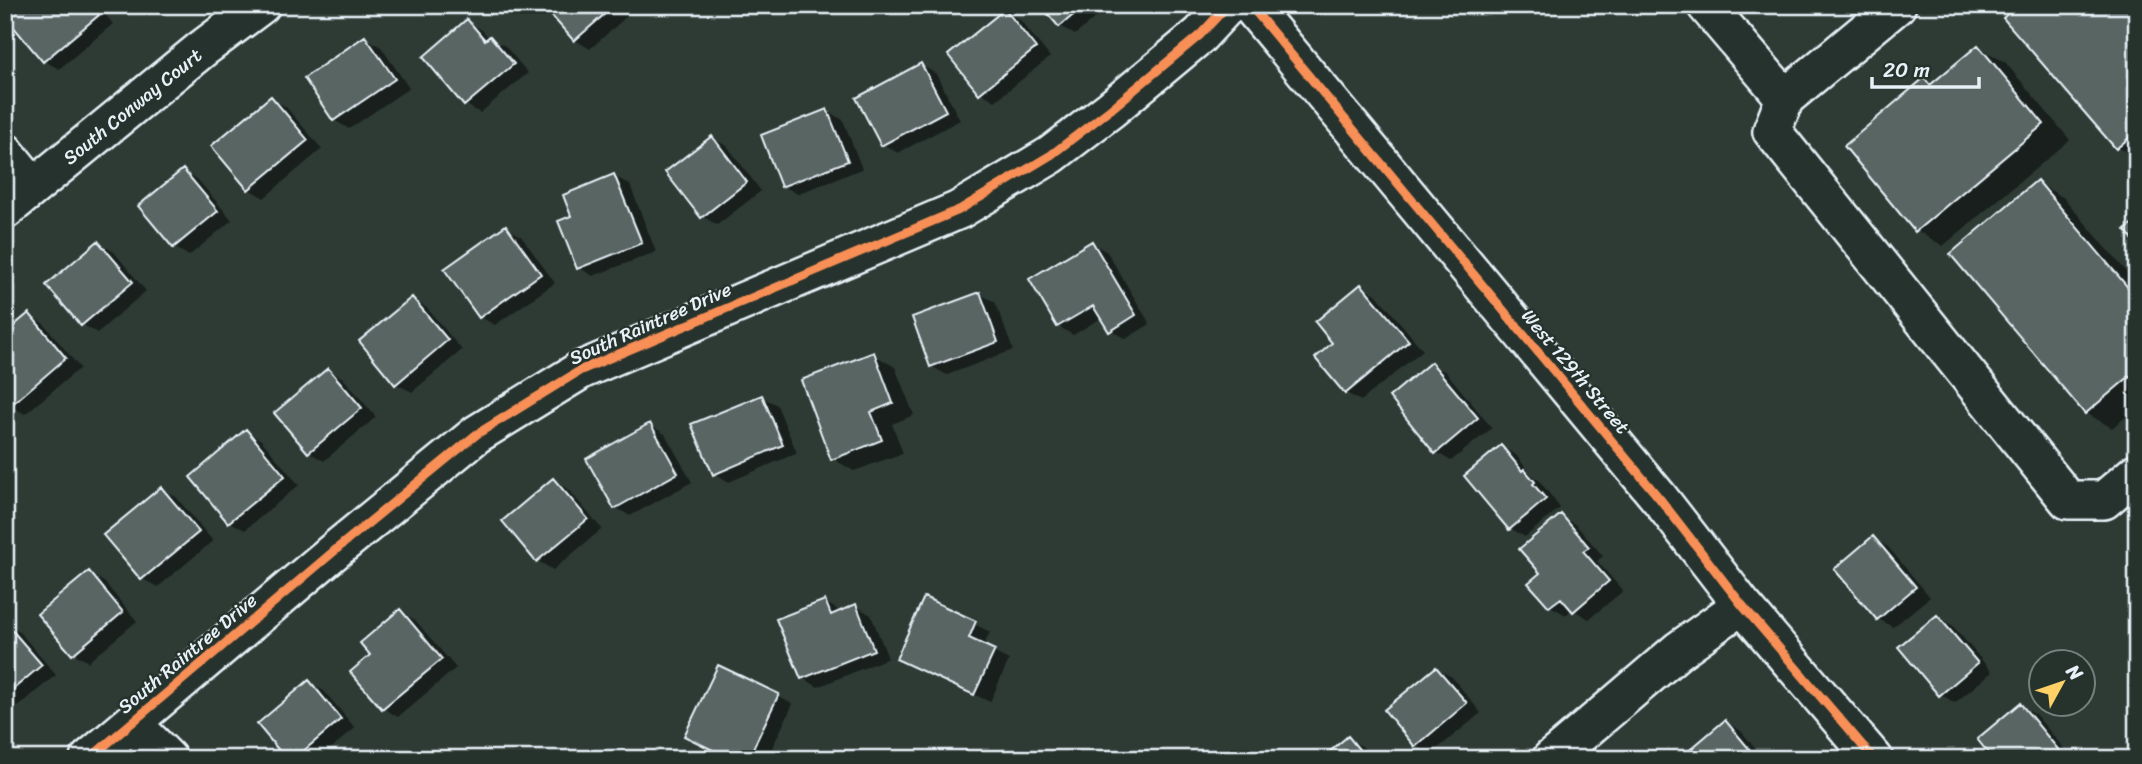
<svg xmlns="http://www.w3.org/2000/svg" width="2142" height="764" viewBox="0 0 2142 764" font-family="Sriracha,sans-serif">
<style>
.shadow{fill:#0007}
.building{fill:#596563;stroke:#e8f1f8;stroke-width:2}
.lines{fill:none;stroke-linecap:round;stroke-linejoin:round}
.minor-casing{stroke:#e8f1f8;stroke-width:42}
.minor{stroke:#26332d;stroke-width:37}
.cycleway-casing{stroke:#26332d;stroke-width:13}
.cycleway{stroke:#f78f57;stroke-width:9}
.labels{text-anchor:middle;stroke-width:5;stroke-linejoin:round;paint-order:stroke}
.street-label{font-size:19px;fill:#e8f1f8;stroke:#26332d}
</style>
<rect width="100%" height="100%" fill="#2e3b35"/>
<filter id="ink" filterUnits="userSpaceOnUse"><feTurbulence type="fractalNoise" baseFrequency=".0143" numOctaves="2"/><feDisplacementMap in="SourceGraphic" scale="14" xChannelSelector="R" yChannelSelector="G"/><feConvolveMatrix kernelMatrix="1 2 1 2 8 2 1 2 1" color-interpolation-filters="sRGB"/></filter>
<g filter="url(#ink)">
<!-- shadow -->
<path class="shadow" d="M24 5H98L113 24 59 69 44 61Z
M544 5H634L636 8 590 49 575 40Z
M1043 5H1110L1075 35 1060 26Z
M2137 5V158L2117 147Z
M1005 11 1020 20 1050 57 995 101 980 92Z
M467 21 482 30 489 38 505 46 528 73 480 113 465 104Z
M366 38 381 47 409 88 349 129 334 120Z
M1978 47 2005 62 2070 140 1943 246 1916 230 1924 81 1932 85Z
M921 65 936 74 960 120 898 153 883 144Z
M271 98 286 107 322 149 264 198 249 189 214 147Z
M827 111 843 120 862 169 797 194 782 185Z
M712 138 727 146 761 191 717 225 702 216Z
M183 171 198 180 232 220 189 256 174 247Z
M614 176 630 185 656 252 593 276 578 267 573 217Z
M2038 183 2064 198 2137 284V408L2112 428 2086 413Z
M506 227 521 236 555 283 495 325 480 317Z
M99 243 114 252 146 291 97 333 82 324Z
M1092 243 1107 252 1150 324 1126 339 1110 330 1103 317 1073 335 1058 326Z
M1361 286 1376 294 1423 350 1361 401 1346 393 1335 343Z
M980 294 995 302 1013 350 947 375 931 366Z
M412 299 427 308 462 350 412 392 396 384Z
M29 315 44 324 80 368 25 414 10 406Z
M873 354 895 367 914 415 892 424 903 453 854 471 833 459Z
M1431 364 1446 372 1492 428 1451 461 1436 452Z
M328 370 343 378 376 417 324 461 309 452Z
M762 397 777 405 797 453 729 482 714 473Z
M650 425 665 434 692 482 630 516 615 507Z
M246 431 261 440 299 485 245 530 230 522 192 477Z
M1501 447 1516 455 1532 476 1539 480 1560 508 1525 537 1510 528Z
M553 480 568 489 602 529 553 570 538 561 505 521Z
M161 489 176 497 213 541 158 587 142 579Z
M1561 516 1576 525 1603 556 1597 561 1623 591 1589 619 1572 609 1566 615 1550 606 1531 584 1543 574Z
M1873 538 1888 547 1930 597 1893 627 1878 619Z
M89 573 104 582 137 621 88 662 73 653Z
M925 599 990 632 983 647 1009 660 990 702 898 658Z
M825 602 841 612 856 606 871 615 888 658 818 687 803 678Z
M400 611 415 620 456 668 398 717 383 708 372 655Z
M1937 617 1952 625 1992 672 1955 703 1940 694Z
M5 622 18 630 56 675 5 717Z
M719 668 793 704 767 759H732Z
M1437 669 1452 677 1481 713 1431 754 1416 746Z
M309 682 324 691 355 728 319 759H288Z
M2020 706 2035 714 2073 759H1995Z
M1726 722 1741 731 1764 759H1682Z
M1348 738 1363 747 1373 759H1324Z"/>
<!-- building -->
<path class="building" d="M22 5H91L99 15 43 62 6 18Z
M542 5H615L574 41Z
M1040 5H1085L1059 27Z
M2017 5H2137V131L2116 149 2003 18Z
M1005 9 1036 48 979 94 948 55Z
M467 19 485 40 490 36 514 64 464 106 423 57Z
M365 36 395 79 333 121 304 78Z
M1978 45 2044 124 1915 232 1844 146 1924 78 1930 85Z
M921 63 946 111 881 146 856 98Z
M271 96 308 140 248 190 211 146Z
M827 109 848 161 781 187 761 135Z
M712 136 747 182 701 218 665 172Z
M183 169 218 211 173 248 138 206Z
M614 174 642 243 577 269 558 221 571 216 563 195Z
M2037 180 2137 298V370L2085 414 1950 254Z
M2137 221V245L2125 230Z
M506 225 541 274 479 318 444 269Z
M98 241 133 282 81 326 46 285Z
M1092 241 1136 315 1109 332 1093 306 1057 327 1029 279Z
M1361 284 1409 341 1345 394 1315 358 1332 343 1315 322Z
M980 292 998 342 930 367 912 317Z
M412 297 448 340 395 385 359 341Z
M29 313 66 358 9 407 5 403V333Z
M874 352 893 403 871 412 882 440 831 460 801 380Z
M1431 362 1478 418 1435 454 1389 397Z
M328 368 362 408 308 453 274 413Z
M762 395 783 445 713 475 691 424Z
M650 423 678 473 614 509 586 459Z
M246 429 285 476 228 523 190 477Z
M1501 445 1522 471 1524 469 1535 482 1533 484 1546 499 1509 530 1464 476Z
M553 478 588 519 536 562 502 521Z
M161 487 199 532 141 580 103 535Z
M1561 514 1589 547 1583 551 1609 581 1573 612 1561 598 1549 607 1528 583 1540 573 1519 549Z
M1873 536 1916 587 1877 620 1834 569Z
M89 571 123 612 72 655 37 614Z
M924 597 976 621 969 638 995 650 974 695 896 659Z
M825 600 831 615 856 604 874 650 801 679 776 619Z
M400 609 442 659 382 709 350 672 370 655 360 643Z
M1937 615 1978 663 1939 696 1898 647Z
M5 622 42 665 5 696Z
M718 665 779 694 748 759H731L684 736Z
M1436 667 1467 703 1415 747 1384 710Z
M309 680 341 719 294 759H286L257 724Z
M2020 703 2066 759H1993L1977 739Z
M1725 720 1756 757 1754 759H1679Z
M1348 736 1367 759H1321Z"/>
<g class="lines">
<!-- minor casing -->
<g class="minor-casing">
<path id="minor" d="M1250 5 1660 499 1742 605 1874 759
M1706 5 1785 98
M1897 5 1785 98 1772 131 2068 500H2104L2137 472
M5 152 33 186
M5 210 202 49 261 5
M132 723 168 759
M89 759 339 547 477 434 581 370 959 210 1051 155 1111 109 1200 35 1228 5
M1551 759 1679 650 1742 605"/>
</g>
<!-- minor -->
<use href="#minor" class="minor"/>
<!-- cycleway casing -->
<g class="cycleway-casing">
<path id="cycleway" d="M1250 5 1660 499 1742 605 1874 759
M89 759 339 547 477 434 581 370 959 210 1051 155 1111 109 1200 35 1228 5"/>
</g>
<!-- cycleway -->
<use href="#cycleway" class="cycleway"/>
</g>
</g>
<g class="labels">
<!-- street labels -->
<g class="street-label">
<text transform="translate(132 106) rotate(-39)" y="7">South Conway Court</text>
<text transform="translate(650 323) rotate(-24)" y="7">South Raintree Drive</text>
<text transform="translate(1576 371) rotate(50)" y="7">West 129th Street</text>
<text transform="translate(187 653) rotate(-40)" y="7">South Raintree Drive</text>
</g>
</g>
<!-- margin -->
<rect width="2142" height="764" fill="none" stroke="#26332d" stroke-width="28"/>
<rect x="14" y="14" width="2114" height="736" fill="none" stroke="#e8f1f8" stroke-width="2.5" filter="url(#ink)"/>
<!-- north arrow -->
<g transform="translate(2062 683) rotate(50)"><circle r="33" fill="#26332d" stroke="#747f7e" stroke-width="2"/>
<path d="M0-5L12 26L0 18L-12 26Z" fill="#ffd166"/>
<text y="-10" font-size="19" font-weight="bold" text-anchor="middle" fill="#e8f1f8">N</text>
</g>
<!-- scale -->
<path d="M1872 77v10h107v-10" fill="none" stroke="#e8f1f8" stroke-width="3.5"/>
<text x="1883" y="77" font-size="21" fill="#e8f1f8" stroke="#26332d" stroke-width="5" paint-order="stroke">20 m</text>
</svg>
